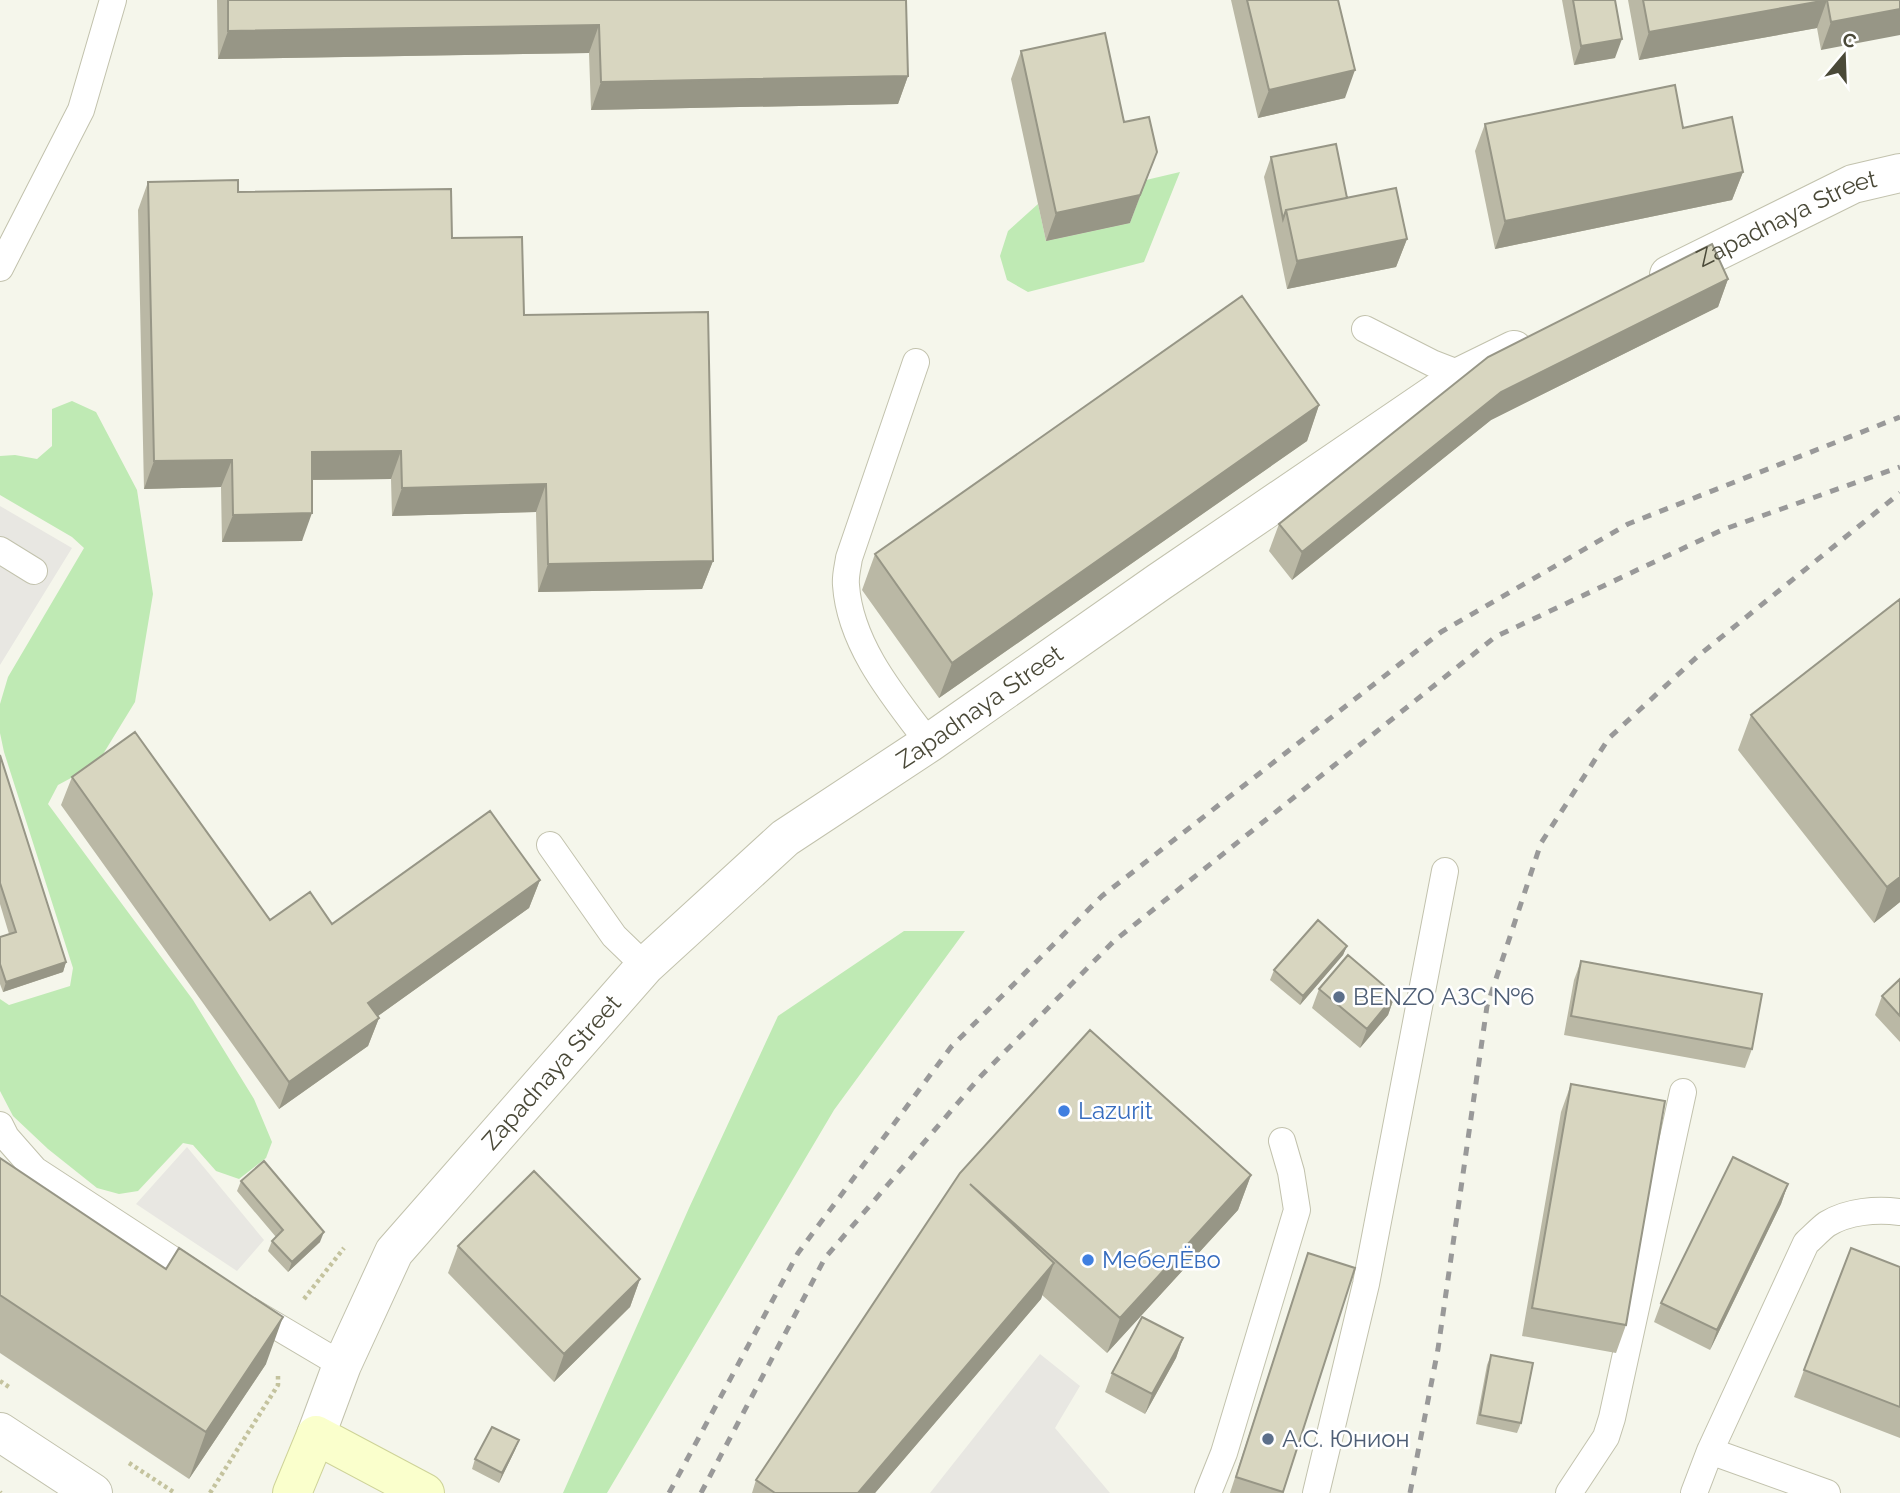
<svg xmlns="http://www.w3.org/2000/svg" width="1900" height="1493" viewBox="0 0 1900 1493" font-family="Raleway,sans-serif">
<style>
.green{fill:#bfeab4}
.parking{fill:#e8e7e2}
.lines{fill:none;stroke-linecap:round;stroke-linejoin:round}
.service-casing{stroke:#c2c2ad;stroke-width:28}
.minor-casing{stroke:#c2c2ad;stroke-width:40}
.secondary-casing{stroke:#ced398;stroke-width:40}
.path{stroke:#c4c39e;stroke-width:4.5;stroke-dasharray:3.5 3.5;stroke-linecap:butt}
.service{stroke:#fff;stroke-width:26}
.minor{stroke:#fff;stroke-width:38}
.secondary{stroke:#faffcc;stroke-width:38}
.rail{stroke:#999;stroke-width:5;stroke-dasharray:9 9;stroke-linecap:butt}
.wall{fill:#bab8a5}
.shaded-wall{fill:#979686}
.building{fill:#d8d6c0;stroke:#979686;stroke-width:2}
.service-dot{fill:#5c6f8a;stroke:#fff;stroke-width:2.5}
.shop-dot{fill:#3f7fe0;stroke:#fff;stroke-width:2.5}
.labels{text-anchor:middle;stroke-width:5;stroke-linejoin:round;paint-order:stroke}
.street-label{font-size:24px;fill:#4a4938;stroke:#fff}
.service-label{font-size:24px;fill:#4e5e75;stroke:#fff;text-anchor:start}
.shop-label{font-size:24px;fill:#366cbe;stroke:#fff;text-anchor:start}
</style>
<rect width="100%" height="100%" fill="#f5f6eb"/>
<!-- green -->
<path class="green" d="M1180 172 1144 262 1028 292 1007 280 1000 256 1008 231 1038 204 1046 241 1130 223 1146 180Z
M72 401 96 412 137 490 153 594 135 702 97 764 58 785 48 804 193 1000 254 1099 272 1142 266 1158 239 1179 216 1171 193 1145 183 1143 138 1191 119 1194 97 1188 48 1149 13 1116 0 1091V999L9 1005 70 986 73 968 4 752 0 733V704L8 677 84 548 72 537 0 495V456L15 455 37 459 52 446V409Z
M904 931H965L834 1110 607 1493H563L689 1208 778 1016Z"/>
<!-- parking -->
<path class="parking" d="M0 506 72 548 0 665Z
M187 1147 264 1240 237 1271 136 1204Z
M1040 1354 1080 1386 1055 1428 1110 1493H930Z"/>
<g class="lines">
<!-- service casing -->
<g class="service-casing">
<path id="service" d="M0 268 81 110 113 0
M1365 329 1432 363 1463 375
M916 362 849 558C848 566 845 576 846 585 850 645 894 697 929 743
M0 550 34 571
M550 845 614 936 645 966
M0 1125 6 1137 35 1170 202 1279
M249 1310 342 1365
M1710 1451 1827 1493
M1208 1493 1224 1453 1297 1210 1291 1172 1282 1141
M1316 1493 1366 1284 1445 871
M1569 1493 1606 1437 1612 1418 1683 1092
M1694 1493 1710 1451 1806 1243C1813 1237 1820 1229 1827 1224 1848 1211 1877 1209 1900 1212"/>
</g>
<!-- minor casing -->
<g class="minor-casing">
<g id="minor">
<path id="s1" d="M1669 275 1853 184 1900 173"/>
<path d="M0 1432 93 1493"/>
<path id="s2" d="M316 1435 342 1365 394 1252 645 966 785 838 929 743 1159 582 1463 375 1514 350"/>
</g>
</g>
<!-- secondary casing -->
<g class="secondary-casing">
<path id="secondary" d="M292 1493 316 1435 425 1493"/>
</g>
<!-- path -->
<path class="path" d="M304 1299 344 1248
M0 1381 9 1387
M129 1463 175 1493
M0 1492 1 1493
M210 1493 278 1385V1373"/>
<!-- service -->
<use href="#service" class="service"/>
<!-- minor -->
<use href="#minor" class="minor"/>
<!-- secondary -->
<use href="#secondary" class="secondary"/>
<!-- rail -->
<path class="rail" d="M669 1493 798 1253 951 1047 1102 896 1441 632 1628 524 1900 417
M701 1493 825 1258 980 1077 1114 941 1495 637 1722 530 1900 467
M1410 1493 1438 1349 1487 1006 1541 843 1609 738 1698 656 1900 493"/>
</g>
<!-- wall -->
<path class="wall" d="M217 0H906L908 76 898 104 591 110 589 53 218 59Z
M1231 0H1338L1345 98 1258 118Z
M1562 0H1615V58L1574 65Z
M1628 0H1900L1821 50 1817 28 1639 60Z
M1021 51 1130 223 1046 241 1011 79Z
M1485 124 1683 128 1743 172 1732 200 1495 249 1475 151Z
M1271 157 1348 198 1407 239 1396 267 1287 289 1264 177Z
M148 182 238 192 452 238 524 315 713 561 702 589 538 592 536 512 392 516 391 479 312 480 302 541 222 542 221 487 144 489 138 210Z
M1728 279 1718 307 1491 420 1292 580 1269 551 1279 524Z
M1319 405 1307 441 939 698 862 590 875 554Z
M1751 715 1900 902 1874 923 1738 750Z
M0 755 66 962 63 972 3 992 0 984V937L9 934 0 904Z
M72 777 270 920 332 924 540 880 529 908 378 1016 379 1018 368 1046 279 1109 61 805Z
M1347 946 1343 955 1300 1005 1270 980 1274 970Z
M1581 961 1752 1049 1745 1068 1564 1035 1574 980Z
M1900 979V1042L1875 1015 1882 996Z
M1319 989 1395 995 1388 1015 1360 1048 1312 1008Z
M1571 1084 1626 1325 1616 1353 1522 1336 1561 1112Z
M0 1158 266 1364 189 1479 0 1353Z
M960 1173 1251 1175 1238 1210 1107 1353 1042 1295 1041 1299 875 1493H752L756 1480Z
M241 1181 320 1242 288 1272 268 1251 272 1241 276 1237 237 1191Z
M1788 1184 1781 1204 1710 1350 1654 1322 1661 1303Z
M458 1246 640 1279 630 1307 554 1382 448 1273Z
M1308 1253 1355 1268 1283 1493H1230Z
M1900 1267V1438L1794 1397 1804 1370Z
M1183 1338 1176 1358 1145 1414 1105 1392 1112 1373Z
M1491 1355 1521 1423 1517 1433 1476 1424 1487 1365Z
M519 1440 515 1450 499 1483 472 1469 475 1459Z"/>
<!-- shaded-wall -->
<path class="shaded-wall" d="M1827 0 1817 28 1639 60 1649 32Z
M1900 9V35L1821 50 1831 22Z
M599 25 589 53 218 59 228 31Z
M1622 39 1615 58 1574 65 1581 46Z
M1355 70 1345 98 1258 118 1269 90Z
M908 76 898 104 591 110 601 82Z
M1157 152 1130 223 1046 241 1056 213Z
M1743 172 1732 200 1495 249 1505 221Z
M1407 239 1396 267 1287 289 1297 261Z
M1728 279 1718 307 1491 420 1292 580 1302 552 1501 392Z
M1319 405 1307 441 939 698 952 663Z
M401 451 391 479 301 480 312 452Z
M232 460 221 487 144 489 154 461Z
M546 484 536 512 392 516 402 488Z
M312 513 302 541 222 542 233 515Z
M713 561 702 589 538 592 548 564Z
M1900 877V902L1874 923 1887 887Z
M540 880 529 908 357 1031 368 1003Z
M1347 946 1343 955 1300 1005 1303 996Z
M66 962 63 972 3 992 6 982Z
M1395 995 1388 1015 1360 1048 1367 1029Z
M379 1018 368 1046 279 1109 289 1082Z
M1251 1175 1238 1210 1107 1353 1120 1318Z
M1788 1184 1781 1204 1710 1350 1717 1330Z
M324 1232 320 1242 288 1272 292 1262Z
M1054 1263 1041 1299 875 1493H858Z
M640 1279 630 1307 554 1382 564 1354Z
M283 1317 266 1364 189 1479 206 1432Z
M1183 1338 1176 1358 1145 1414 1152 1394Z
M519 1440 515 1450 499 1483 502 1473Z"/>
<!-- building -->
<path class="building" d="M228 0H906L908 76 601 82 599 25 228 31Z
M1247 0H1338L1355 70 1269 90Z
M1573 0H1615L1622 39 1581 46Z
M1643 0H1900V9L1831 22 1827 0 1649 32Z
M1105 33 1124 122 1149 117 1157 152 1140 195 1056 213 1021 51Z
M1675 85 1683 128 1732 117 1743 172 1505 221 1485 124Z
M1336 144 1347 198 1286 210 1283 219 1271 157Z
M238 180V192L451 189 452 238 522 237 524 315 708 312 713 561 548 564 546 484 402 488 401 451 312 452V513L233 515 232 460 154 461 148 182Z
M1396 188 1407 239 1297 261 1286 210Z
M1712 244 1728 279 1501 392 1302 552 1279 524 1488 357Z
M1242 296 1319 405 952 663 875 554Z
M1900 599V877L1887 887 1751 715Z
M135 732 270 920 310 892 332 924 490 811 540 880 368 1003 379 1018 289 1082 72 777Z
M0 755 66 962 6 982 0 964V937L16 932 0 883Z
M1318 920 1347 946 1303 996 1274 970Z
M1348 955 1395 995 1367 1029 1319 989Z
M1581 961 1762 994 1752 1049 1571 1016Z
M1900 979V1016L1882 996Z
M1090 1030 1251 1175 1120 1318 970 1184 1054 1263 858 1493H775L756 1480 960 1173Z
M1571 1084 1665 1101 1626 1325 1532 1308Z
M1733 1157 1788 1184 1717 1330 1661 1303Z
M0 1158 166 1269 179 1248 283 1317 206 1432 0 1295Z
M264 1161 324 1232 292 1262 272 1241 283 1230 241 1181Z
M534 1171 640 1279 564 1354 458 1246Z
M1851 1248 1900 1267V1407L1804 1370Z
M1308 1253 1355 1268 1283 1492 1236 1477Z
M1142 1317 1183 1338 1152 1394 1112 1373Z
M1491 1355 1533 1363 1521 1423 1480 1415Z
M492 1427 519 1440 502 1473 475 1459Z"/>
<!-- markers -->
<g class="service-dot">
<circle cx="1339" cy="997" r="7"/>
<circle cx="1268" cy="1439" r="7"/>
</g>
<g class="shop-dot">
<circle cx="1064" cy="1111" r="7"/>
<circle cx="1088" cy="1260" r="7"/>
</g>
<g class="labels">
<!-- street labels -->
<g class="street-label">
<text dy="8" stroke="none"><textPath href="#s1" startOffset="131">Zapadnaya Street</textPath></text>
<text dy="8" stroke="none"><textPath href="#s2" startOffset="1004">Zapadnaya Street</textPath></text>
<text dy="8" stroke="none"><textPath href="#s2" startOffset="438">Zapadnaya Street</textPath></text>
</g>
<!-- service labels -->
<g class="service-label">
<text x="1353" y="1005">BENZO АЗС №6</text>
<text x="1282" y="1447">А.С. Юнион</text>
</g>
<!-- shop labels -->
<g class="shop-label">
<text x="1078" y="1119">Lazurit</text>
<text x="1102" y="1268">МебелЁво</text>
</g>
</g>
<!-- north arrow -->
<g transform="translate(1844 56) rotate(19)" stroke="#ffffff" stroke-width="5" paint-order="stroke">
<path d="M0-5L12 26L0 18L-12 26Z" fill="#4a4938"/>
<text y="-10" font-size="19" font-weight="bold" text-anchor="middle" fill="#4a4938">С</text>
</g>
</svg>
